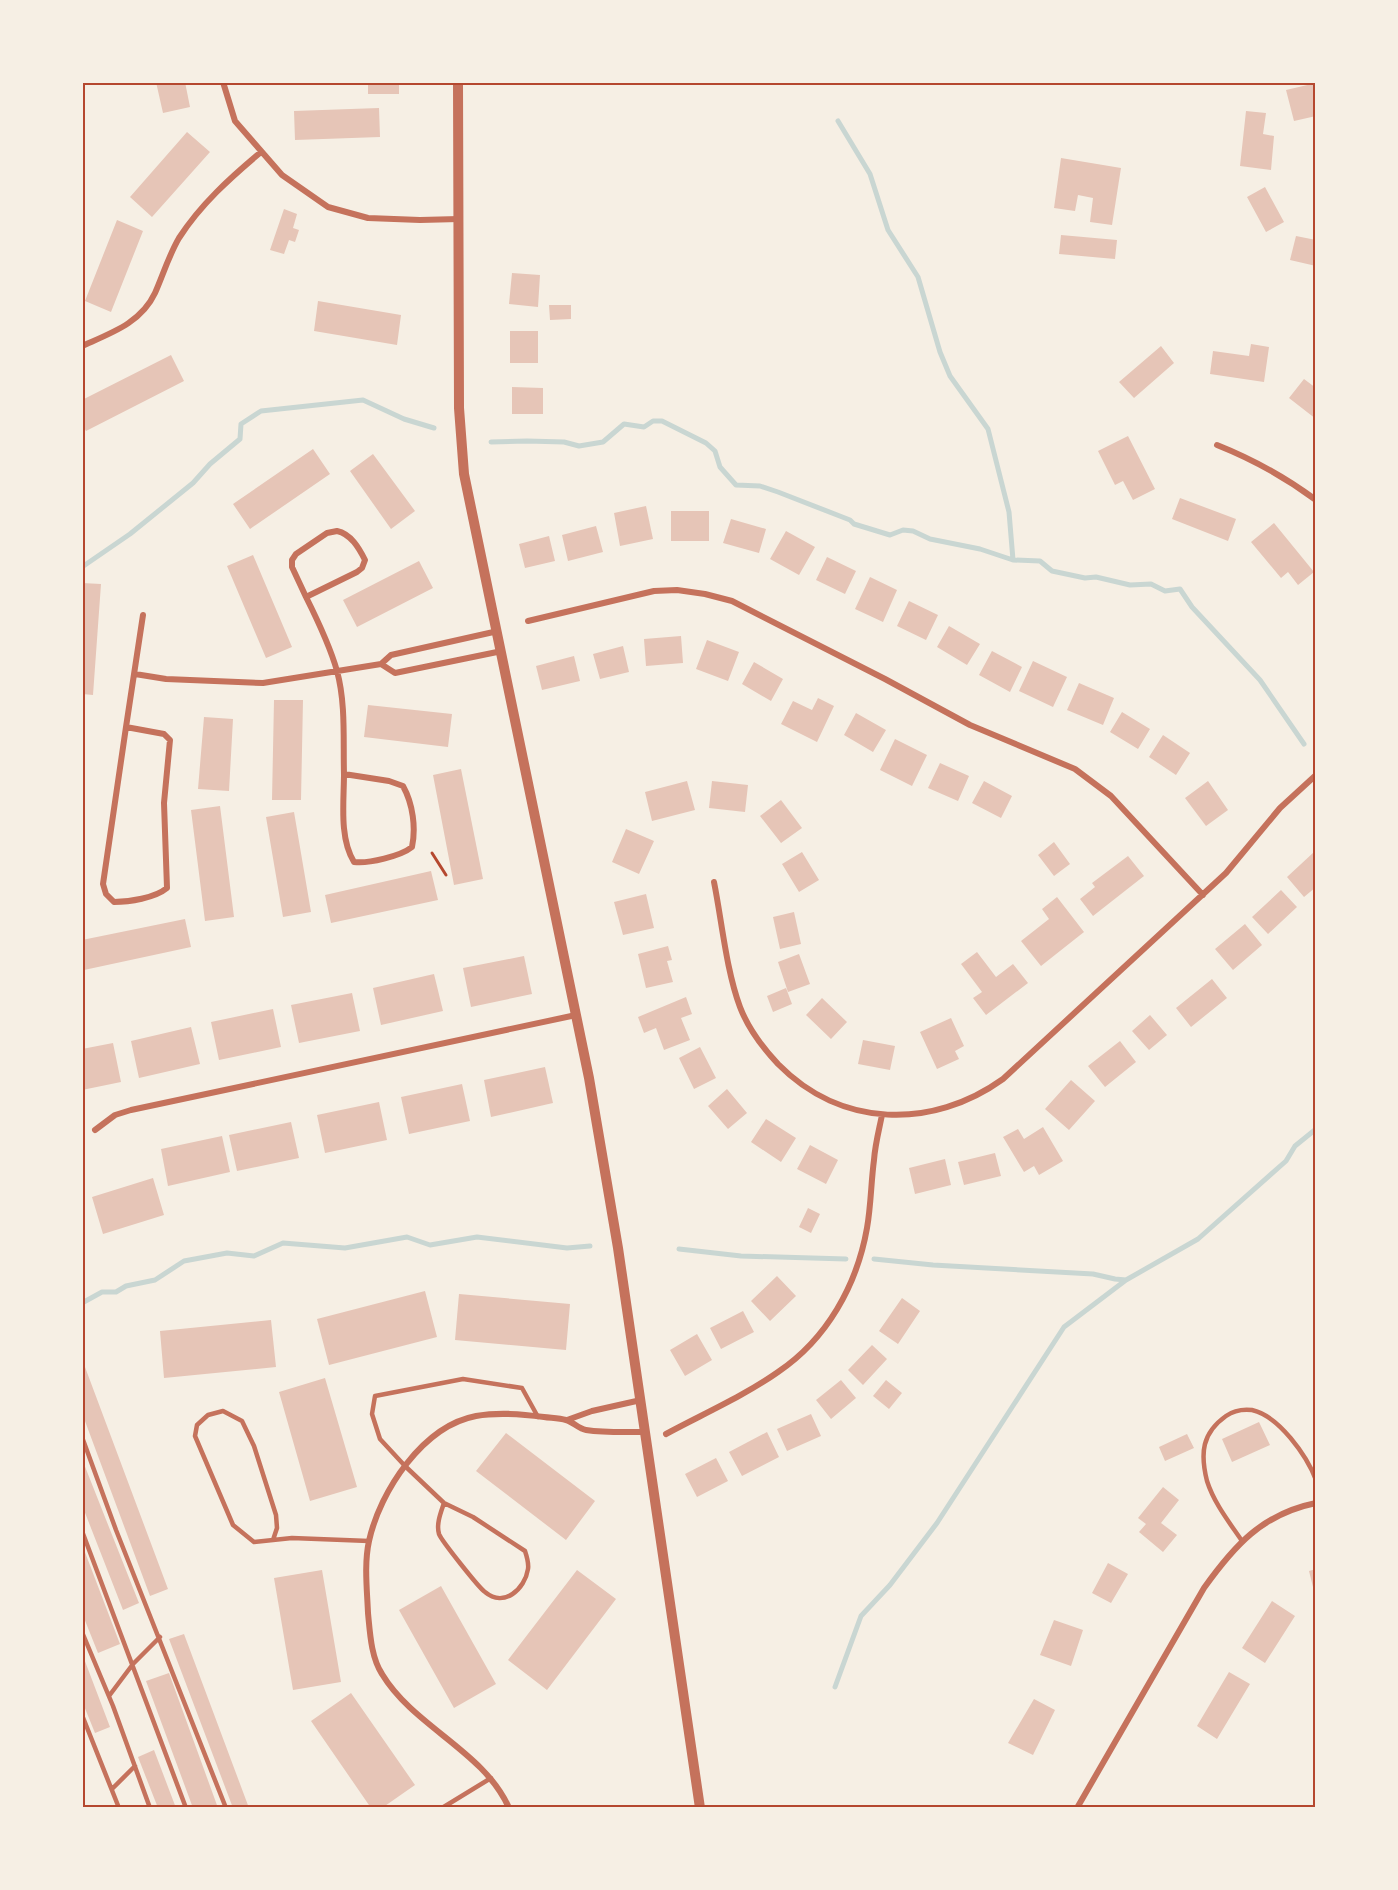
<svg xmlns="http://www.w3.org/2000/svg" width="1398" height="1890" viewBox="0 0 1398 1890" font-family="'Open Sans',sans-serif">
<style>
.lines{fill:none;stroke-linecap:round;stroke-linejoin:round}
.stream{stroke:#c9d6d2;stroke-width:5}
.building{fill:#e6c5b7}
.path{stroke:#b5482f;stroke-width:3}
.service{stroke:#c5725c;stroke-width:4.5}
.minor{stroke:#c5725c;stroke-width:6}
.tertiary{stroke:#c5725c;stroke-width:10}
.neatline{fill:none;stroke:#b5482f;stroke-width:2}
</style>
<rect width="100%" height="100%" fill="#f6efe4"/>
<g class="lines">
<!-- stream -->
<path class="stream" d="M838 121 870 174 888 230 918 277 940 352 950 376 988 429 1009 512 1013 560
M491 442 527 441 564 442 579 446 603 442 624 424 644 427 653 421H662L706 443 715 451 720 467 736 485 760 486 778 492 850 520 854 524 890 535 903 530 913 531 930 539 980 549 1013 560 1040 561 1052 571 1085 578 1096 577 1130 585 1151 584 1165 591 1180 589 1192 607 1260 680 1304 744
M82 567 130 534 193 483 210 464 240 439 241 424 261 411 363 400 404 419 434 428
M679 1249 741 1256 846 1259
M874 1259 933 1265 1093 1274 1115 1279 1126 1280
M82 1303 102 1292H116L126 1286 155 1280 184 1261 227 1253 254 1256 283 1243 345 1248 407 1237 430 1245 477 1237 567 1248 590 1246
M835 1687 861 1616 890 1585 937 1523 1064 1327 1126 1280 1198 1239 1286 1161 1295 1146 1316 1129"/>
</g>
<!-- building -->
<path class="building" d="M156 82H185L190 107 163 113Z
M368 82H399V94H368Z
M1316 83V116L1294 121 1286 90Z
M379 108 380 137 295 140 294 111Z
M1246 111 1266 113 1263 134 1274 136 1271 170 1240 166Z
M187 132 210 152 152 217 130 197Z
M1061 158 1121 168 1112 225 1090 222 1093 198 1078 195 1075 211 1054 208Z
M1265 187 1284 222 1266 232 1247 197Z
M284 209 297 214 293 228 299 230 295 242 289 240 284 254 270 250Z
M117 220 143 231 111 312 85 301Z
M1061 235 1117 240 1115 259 1059 254Z
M1296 236 1316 240V266L1290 260Z
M512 273 540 275 538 307 509 304Z
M318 301 401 315 397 345 314 331Z
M549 305H571V319L550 320Z
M510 331H538V363H510Z
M1251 344 1269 347 1264 382 1210 374 1213 351 1249 356Z
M1161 346 1174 363 1134 398 1119 382Z
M171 355 184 381 86 431 82 424V400Z
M1304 379 1316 388V419L1289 398Z
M512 387 543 388V414H512Z
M1128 436 1155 489 1133 500 1123 481 1115 485 1098 451Z
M313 449 330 474 250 529 233 504Z
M373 454 415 511 391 529 350 471Z
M1180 498 1236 519 1228 541 1172 519Z
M646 506 653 539 620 546 614 513Z
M671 511H709V541H671Z
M731 519 766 529 759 553 723 543Z
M1274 523 1314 572 1298 585 1288 572 1281 578 1251 542Z
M596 526 603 552 568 561 562 535Z
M786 531 815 547 799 575 770 559Z
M549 536 555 561 525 568 519 544Z
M253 555 292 647 266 658 227 566Z
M827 557 856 571 845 594 816 580Z
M419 561 433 588 357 627 343 600Z
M870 577 897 590 883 622 855 609Z
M82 583 101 584 93 695 82 694Z
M909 601 938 615 926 640 897 626Z
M949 626 980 644 967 665 937 647Z
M681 636 683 663 646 666 644 639Z
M707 640 739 652 728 681 696 669Z
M623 646 629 672 600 679 593 654Z
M992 651 1022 667 1010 692 979 675Z
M574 656 580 681 542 690 536 666Z
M1033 661 1067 677 1053 707 1019 691Z
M754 662 783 679 771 701 742 684Z
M1079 683 1114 698 1103 725 1067 710Z
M818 698 834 706 817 742 781 724 793 701 812 710Z
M274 700H303L301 800H272Z
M368 705 452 714 448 747 364 737Z
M1122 712 1150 729 1138 749 1110 732Z
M856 713 886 730 873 752 844 735Z
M204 717 233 719 229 791 198 789Z
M1163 735 1190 753 1176 775 1149 757Z
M895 739 927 755 912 786 880 770Z
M940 763 969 776 958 801 928 788Z
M461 769 483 879 454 885 433 775Z
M687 781 695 810 652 821 645 792Z
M712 781 748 785 745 812 709 808Z
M984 781 1012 796 1001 818 972 803Z
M1208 781 1228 810 1206 826 1185 798Z
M781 800 802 828 781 843 760 816Z
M220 806 234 917 205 921 191 810Z
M294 812 311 912 283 917 266 817Z
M626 829 654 841 639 874 612 862Z
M1054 842 1070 864 1054 876 1038 855Z
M802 852 819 880 799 892 782 864Z
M1314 852 1316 887 1304 897 1287 877Z
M1128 856 1144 876 1093 916 1080 899 1095 887 1092 883Z
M431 871 438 900 331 923 325 895Z
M1281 890 1297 907 1268 934 1252 917Z
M646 894 654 928 623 935 614 902Z
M1057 897 1084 932 1041 966 1021 941 1049 919 1042 909Z
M794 912 801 944 780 949 773 917Z
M185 919 191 947 84 970 82 940Z
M1245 924 1262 945 1233 970 1215 949Z
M668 946 672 960 667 961 673 982 646 988 638 954Z
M977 952 996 977 1013 964 1028 983 986 1015 973 998 982 992 961 964Z
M799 954 810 984 788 992 778 962Z
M524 956 532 994 471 1007 463 968Z
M434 974 443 1011 381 1025 373 988Z
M1212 979 1227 998 1191 1027 1176 1008Z
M786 988 792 1004 773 1012 767 996Z
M352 993 360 1031 299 1043 291 1005Z
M686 997 692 1014 681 1018 690 1040 664 1050 656 1028 644 1033 638 1017Z
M822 998 847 1022 831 1039 806 1015Z
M273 1009 281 1047 219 1060 211 1022Z
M1150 1015 1167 1035 1149 1050 1132 1031Z
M951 1018 964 1046 955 1051 959 1059 937 1069 920 1032Z
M191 1027 200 1064 139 1078 131 1041Z
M863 1040 895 1046 890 1070 858 1064Z
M1120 1041 1136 1062 1105 1087 1088 1066Z
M113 1043 121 1082 82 1090V1049Z
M700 1047 716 1078 694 1089 679 1058Z
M545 1067 553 1103 491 1117 484 1080Z
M1071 1080 1095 1101 1069 1130 1045 1109Z
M462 1084 470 1121 409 1134 401 1097Z
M727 1089 747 1113 728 1129 708 1106Z
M379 1102 387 1140 325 1153 317 1115Z
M766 1119 796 1138 781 1162 751 1142Z
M291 1122 299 1158 237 1171 229 1135Z
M1043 1127 1063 1161 1039 1175 1034 1166 1024 1172 1003 1137 1018 1129 1024 1139Z
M222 1136 230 1172 168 1186 161 1149Z
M810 1145 838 1160 826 1184 797 1169Z
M995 1153 1001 1176 964 1185 958 1162Z
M945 1159 951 1185 915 1194 909 1168Z
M153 1178 164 1215 103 1234 92 1197Z
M808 1208 820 1214 811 1233 799 1227Z
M777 1276 796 1296 770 1321 751 1301Z
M425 1291 437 1337 329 1365 317 1319Z
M459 1294 570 1304 566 1350 455 1340Z
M902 1298 920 1311 898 1344 879 1331Z
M743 1311 754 1332 721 1349 710 1328Z
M271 1320 276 1367 164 1378 160 1331Z
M697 1334 712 1360 685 1376 670 1350Z
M872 1345 887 1359 863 1385 848 1370Z
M82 1359 168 1589 150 1596 82 1413Z
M325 1378 357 1487 310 1501 279 1392Z
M841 1380 856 1398 831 1419 816 1400Z
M886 1380 902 1393 889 1409 873 1396Z
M811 1414 821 1436 787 1451 777 1429Z
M1259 1422 1270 1445 1232 1462 1222 1439Z
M767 1432 779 1457 742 1476 729 1452Z
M506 1433 595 1501 566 1540 476 1471Z
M1187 1434 1194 1448 1165 1461 1159 1447Z
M716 1458 728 1481 697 1497 685 1474Z
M82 1459 139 1603 123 1610 82 1505Z
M1163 1487 1179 1500 1161 1523 1177 1535 1163 1552 1139 1532 1146 1524 1138 1518Z
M83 1547 120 1644 98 1653 82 1613Z
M1108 1563 1128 1574 1111 1603 1092 1593Z
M1316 1569V1595H1315L1309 1571Z
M322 1570 341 1682 293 1690 274 1578Z
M577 1570 616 1599 547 1690 508 1660Z
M441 1586 496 1684 454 1708 399 1610Z
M1272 1601 1295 1616 1265 1663 1242 1648Z
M1054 1620 1083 1630 1071 1666 1040 1655Z
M184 1634 249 1808H233L169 1639Z
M83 1656 110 1727 95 1733 82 1701Z
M1229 1672 1250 1684 1217 1739 1197 1726Z
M169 1673 218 1808H193L146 1681Z
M351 1693 415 1785 382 1808H371L311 1721Z
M1034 1699 1055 1710 1033 1755 1008 1743Z
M154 1750 176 1808H158L138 1757Z"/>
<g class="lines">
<!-- path -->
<path class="path" d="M432 853 446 875"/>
<!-- service -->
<path class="service" d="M82 1437 116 1530 226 1808
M444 1503C441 1512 436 1524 439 1534 441 1540 479 1588 485 1592 504 1608 525 1589 528 1569 529 1563 527 1557 525 1551L473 1517 444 1503 405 1466 380 1439 372 1414 375 1396 463 1379 522 1388 538 1417
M82 1531 186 1808
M273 1540 277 1528 276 1515 254 1446 242 1421 223 1411 208 1415 197 1425 195 1436 233 1525 254 1542 292 1538 369 1541
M1242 1541C1229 1522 1214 1503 1207 1481 1200 1453 1202 1433 1226 1416 1233 1411 1243 1409 1252 1410 1279 1416 1307 1456 1316 1480
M82 1632 113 1706 150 1808
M109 1696 133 1664 160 1637
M82 1715 119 1808
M112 1789 135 1766
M442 1808 491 1778"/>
<!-- minor -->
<path class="minor" d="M223 82 235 121 282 175 328 207 368 218 420 220 459 219
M82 346C111 333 141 323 155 293 163 275 169 255 179 238 201 204 230 178 261 152
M1217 445C1252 459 1285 477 1316 500
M337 531C351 534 359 548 365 560L362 568 357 572 306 597 292 567V560L296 554 327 533Z
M306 597C318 621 330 646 337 671 346 704 343 741 344 774
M528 621 654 591 677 590 705 594 732 601 885 679 970 725 1075 769 1111 796 1203 895
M381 664 395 673 502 651
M135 674 166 679 263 683 381 664 391 655 498 631
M126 727 164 734 170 740 164 803 167 888C155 898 129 902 114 902L106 894 103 884Z
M126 727 143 615
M344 774 389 781 403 786C413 804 416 828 412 847 401 856 368 864 354 862 339 838 344 801 344 774Z
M714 882C722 922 726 969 740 1007 748 1028 763 1048 778 1064 841 1128 932 1130 1003 1079L1226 873 1280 808 1316 775
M95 1130 115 1115 131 1110 576 1015
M567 1420 592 1411 641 1400
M666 1434C703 1414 744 1396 778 1372 827 1339 857 1285 867 1228 871 1206 871 1182 874 1160 875 1145 879 1130 882 1115
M509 1808C484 1751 414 1727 382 1674 371 1657 370 1633 368 1613 367 1589 364 1564 369 1541 380 1491 423 1426 476 1416 499 1412 521 1414 544 1417 551 1418 559 1418 566 1420 573 1422 579 1429 586 1430 605 1433 626 1432 645 1432
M1077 1808 1204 1588C1234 1546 1262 1514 1316 1503"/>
<!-- tertiary -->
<path class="tertiary" d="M458 82 459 408 464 474 589 1078 618 1248 700 1808"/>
</g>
<!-- border -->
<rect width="1398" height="1890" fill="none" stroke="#f6efe4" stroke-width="168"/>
<rect x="84" y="84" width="1230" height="1722" class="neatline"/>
</svg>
